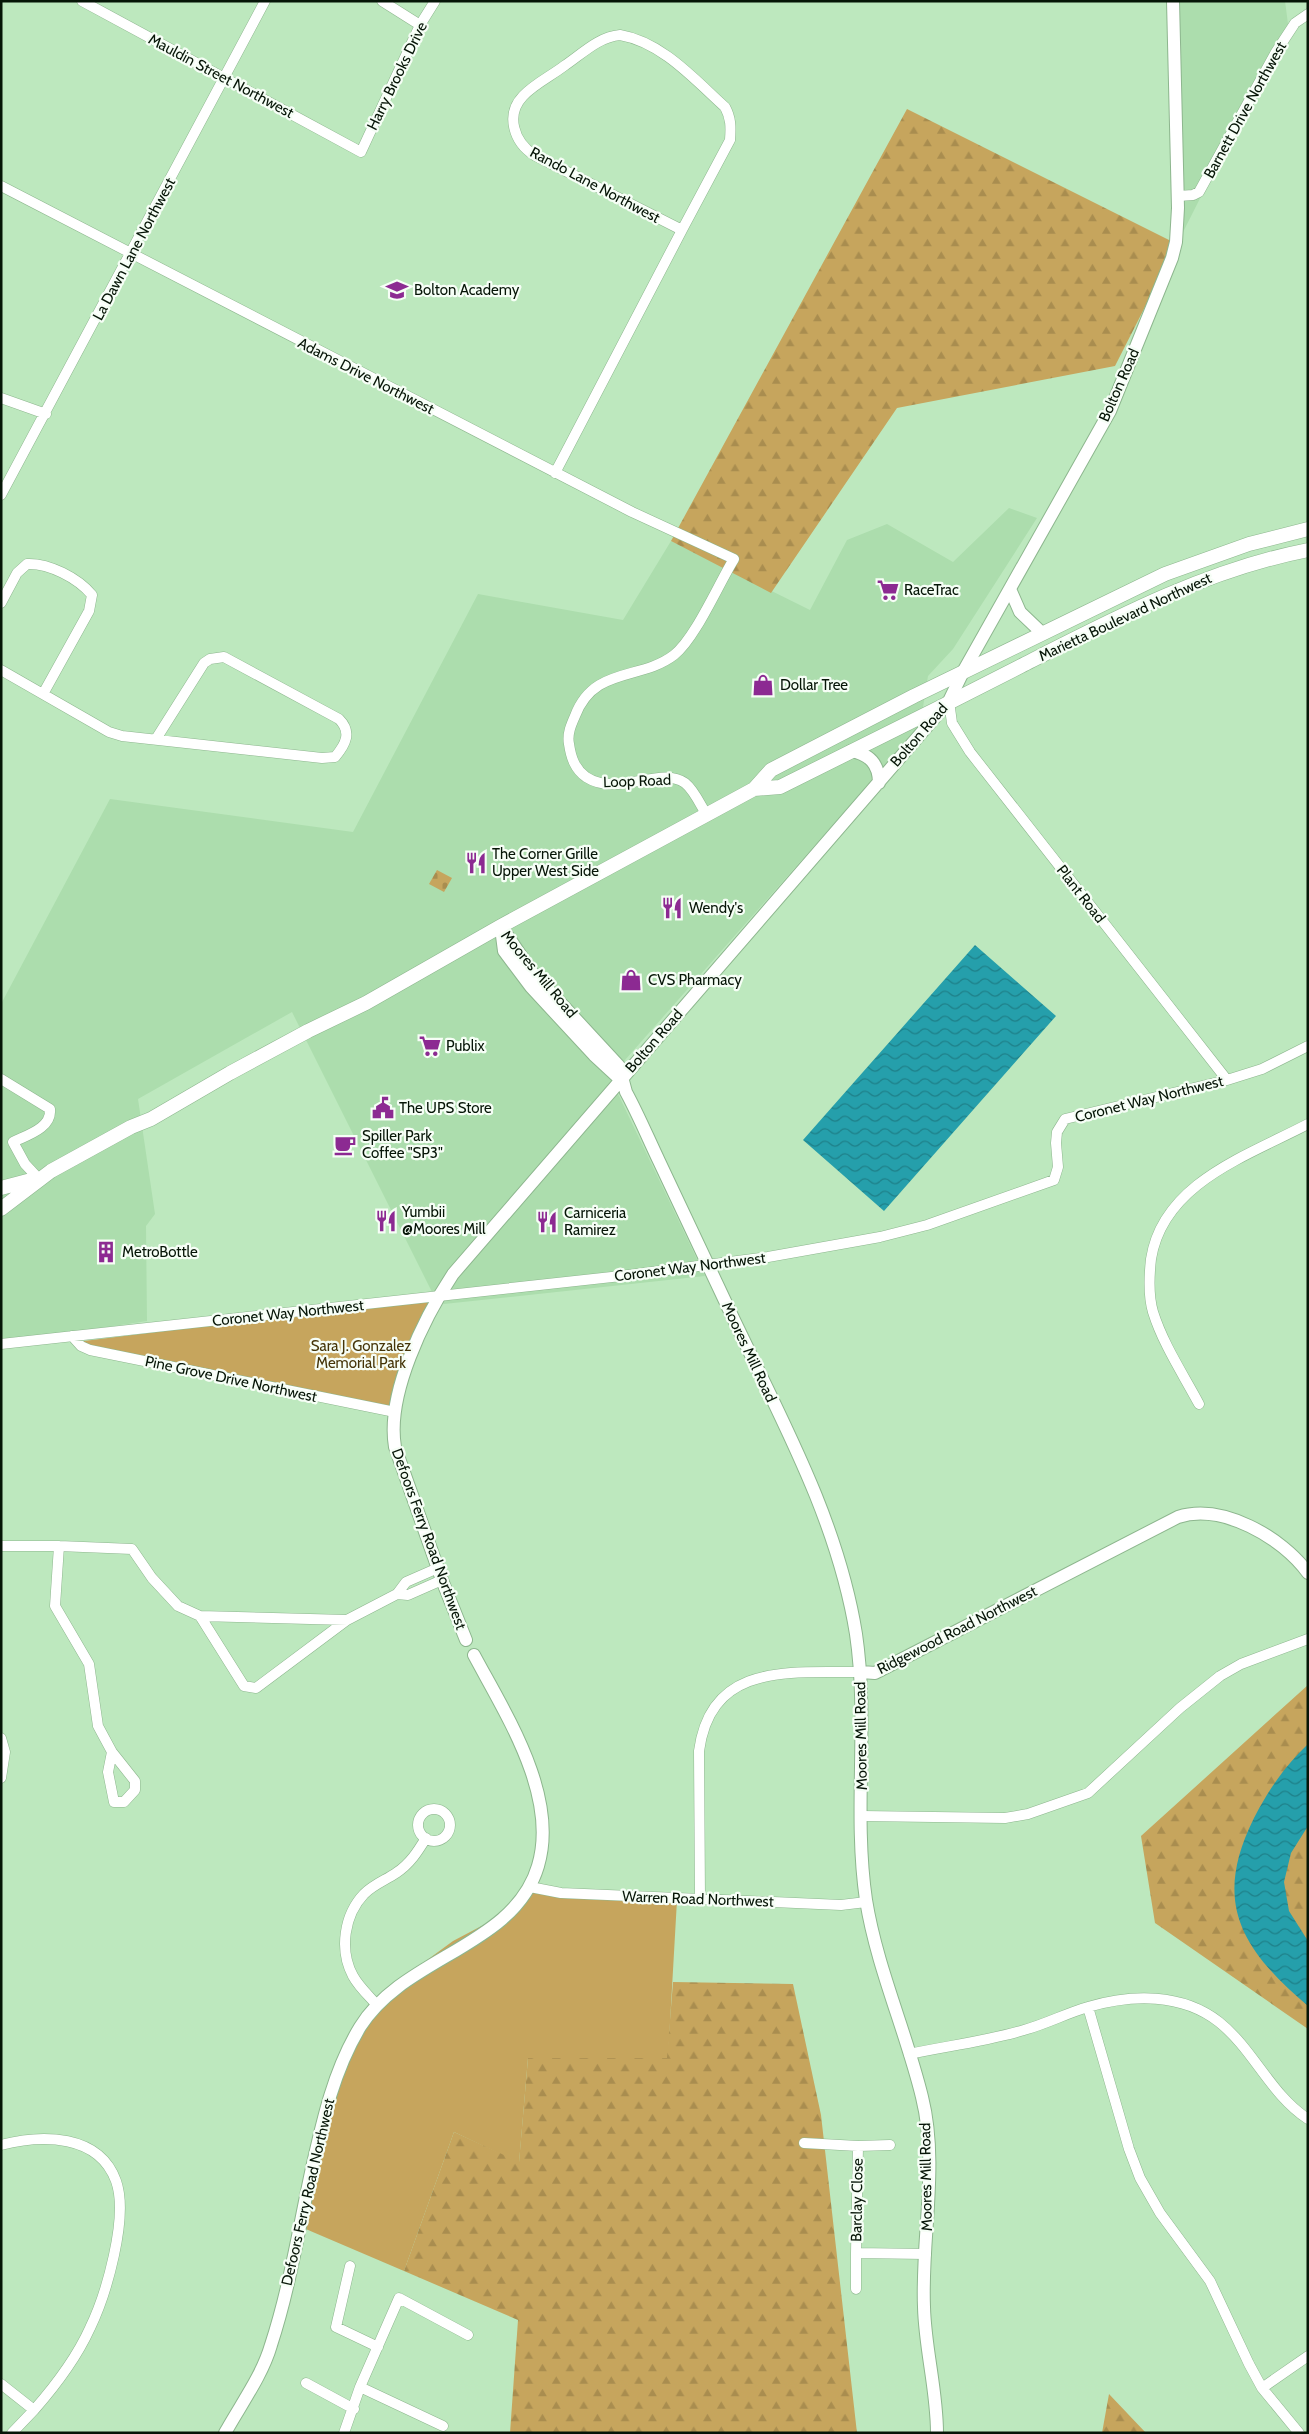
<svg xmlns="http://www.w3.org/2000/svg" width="1309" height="2434" viewBox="0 0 1309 2434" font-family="Cabin,sans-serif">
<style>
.built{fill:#acddad}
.green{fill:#c6a55d}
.forest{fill:url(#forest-firs)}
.cemetery{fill:url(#cemetery-stones)}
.water{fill:url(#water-waves)}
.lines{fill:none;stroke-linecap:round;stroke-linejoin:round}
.minor-casing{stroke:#8db68e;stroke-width:11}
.tertiary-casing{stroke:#8db68e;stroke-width:14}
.secondary-casing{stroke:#8db68e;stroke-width:15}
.minor{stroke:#fff;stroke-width:10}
.tertiary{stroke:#fff;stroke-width:12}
.secondary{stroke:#fff;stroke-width:14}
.labels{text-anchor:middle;stroke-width:4.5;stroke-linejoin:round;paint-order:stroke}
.street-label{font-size:15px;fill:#061507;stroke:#f6fef6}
.poi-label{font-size:15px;fill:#061507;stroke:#f6fef6;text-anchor:start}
.park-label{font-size:15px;fill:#453408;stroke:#f6fef6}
</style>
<defs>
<pattern id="forest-firs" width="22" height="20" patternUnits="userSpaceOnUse" patternTransform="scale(1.25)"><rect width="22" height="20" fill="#c6a55d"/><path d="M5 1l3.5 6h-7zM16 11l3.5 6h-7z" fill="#a98d4f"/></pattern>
<pattern id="cemetery-stones" width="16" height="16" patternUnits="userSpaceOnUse" patternTransform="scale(1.25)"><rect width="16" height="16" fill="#c6a55d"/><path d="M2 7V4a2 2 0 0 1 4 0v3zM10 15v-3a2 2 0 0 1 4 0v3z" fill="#a98d4f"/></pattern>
<pattern id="water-waves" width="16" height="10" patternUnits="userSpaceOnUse" patternTransform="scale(1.25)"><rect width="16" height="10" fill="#259fab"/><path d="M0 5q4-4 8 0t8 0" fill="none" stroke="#1e8089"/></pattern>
</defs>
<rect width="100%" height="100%" fill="#bde8be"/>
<!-- built -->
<path class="built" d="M1167 1H1285L1288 24 1177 244Z
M1009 508 1037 518 953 649 928 676 920 726 610 1077 705 1276 444 1304 433 1294 292 1012 138 1099 155 1214 146 1226 147 1321 1 1343V1004L110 799 353 832 478 594 623 620 671 541 810 610 847 540 887 524 953 562Z"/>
<!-- green -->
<path class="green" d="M438 1297 395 1412 76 1342Z
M527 1882 554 1896 677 1900 668 2058H528L519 2163 454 2132 404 2271 294 2224 332 2080 370 2002 453 1941 491 1921 515 1903Z"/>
<!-- forest -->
<path class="forest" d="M907 109 1177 244 1115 366 897 408 771 593 671 541Z
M1308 1685V2029L1155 1923 1141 1836Z
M673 1982 793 1984 821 2115 857 2433H510L518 2320 404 2271 454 2132 519 2162 528 2058H667Z
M1109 2394 1146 2433H1102Z"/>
<!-- cemetery -->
<path class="cemetery" d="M437 870 452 878 444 892 429 884Z"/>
<!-- water -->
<path class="water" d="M975 945 1056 1016 884 1211 803 1140Z
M1308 1744V1826L1291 1853 1284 1882 1289 1911 1308 1941V2006C1241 1949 1212 1902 1254 1818 1269 1789 1285 1766 1308 1744Z"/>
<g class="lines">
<!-- minor casing -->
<g class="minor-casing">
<path id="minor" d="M82 1 361 152 420 25 435 1
M382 1 420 25
M620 35C662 42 695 80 725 107 731 118 731 127 730 140L682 230 534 155C514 142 505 115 523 96 534 84 551 76 564 66 582 54 598 37 620 35Z
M1 186 632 512 734 559C719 583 695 639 674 655 640 681 594 666 575 716 571 725 567 734 569 744 571 758 575 769 586 777 618 798 661 765 685 783 694 790 700 804 706 814
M1178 196 1193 195 1199 192 1276 52 1295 23 1308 14
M1 398 46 414
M555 473 682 230
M1 495 265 1
M1 603 17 573 27 564C49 563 78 578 92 595L89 611 43 694
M1 670 109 732 122 736 322 758 335 757C346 744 352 732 339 719L224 657 210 659 204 663 156 739
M949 701 952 723 970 752 1227 1080
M1 1079 50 1109C52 1128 27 1135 13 1142L25 1164 38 1178
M72 1336 81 1346 90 1350 395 1412
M1 1344 621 1276 768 1257 880 1237 927 1225 1054 1180 1058 1167 1056 1143 1057 1132 1065 1119 1227 1080 1262 1069 1308 1046
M1199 1404C1183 1374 1163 1344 1153 1312 1148 1295 1149 1277 1151 1259 1163 1183 1247 1156 1308 1124
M1 1546H59L132 1549 152 1578 178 1606 200 1616 347 1620 397 1594 406 1582 438 1568
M59 1546 55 1606 89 1664 98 1726 112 1752
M397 1594 408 1595 442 1580
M200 1616 244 1686 256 1688 347 1620
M1 1738 5 1752 1 1778
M112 1752 135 1781V1790L124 1802H114L108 1772Z
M418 1825a16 16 0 1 1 32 0a16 16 0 1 1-32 0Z
M862 1816 1005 1818 1028 1814 1088 1793 1180 1708 1220 1676 1241 1664 1308 1639
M530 1887 561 1893 841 1905 866 1902
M700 1899 699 1751C711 1661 792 1673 861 1672
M377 2005C369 1996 359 1987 353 1976 339 1950 344 1915 364 1894 374 1884 386 1880 396 1873 410 1864 418 1851 426 1838
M1088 2007 1129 2149 1140 2178 1160 2213 1210 2281 1249 2364 1262 2388 1299 2433
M909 2054C947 2046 987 2041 1024 2030 1046 2024 1067 2013 1088 2007 1132 1994 1182 1993 1219 2022 1254 2050 1270 2094 1308 2119
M804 2143 858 2146 890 2145
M1 2145C42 2134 99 2134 116 2181 129 2217 106 2295 90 2328 76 2359 56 2385 34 2410L1 2384
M858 2146 856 2253 926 2254
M350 2266 336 2327 378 2347
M856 2289V2253
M306 2383 354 2409
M360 2387 443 2426
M1262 2388 1308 2356
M12 2433 34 2410
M344 2433 360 2387 399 2298 468 2335"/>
</g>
<!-- tertiary casing -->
<g class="tertiary-casing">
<path id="tertiary" d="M1010 589 1020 612 1042 633
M851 751C869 754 879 764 879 783
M501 926 532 972 619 1066 626 1092C638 1114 648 1138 659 1161 681 1208 703 1255 725 1301 775 1408 837 1515 856 1634 869 1722 853 1812 866 1900 877 1968 906 2031 922 2097 939 2165 921 2238 924 2307 925 2349 937 2390 937 2433
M501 928 504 951 531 987 594 1055 621 1080
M466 1640 442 1580 395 1447C386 1394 424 1318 453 1274L949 701 963 672 1110 411 1172 258 1176 242 1178 208 1173 1
M861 1672 875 1673 1178 1517C1222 1503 1282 1537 1308 1573
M225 2433C241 2404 262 2376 271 2345 290 2287 299 2227 312 2168 323 2119 334 2070 360 2027 404 1956 514 1947 538 1866 559 1796 506 1715 474 1655"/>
</g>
<!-- secondary casing -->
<g class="secondary-casing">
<path id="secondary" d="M754 789 771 770 914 696 1165 574 1249 544 1308 529
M1 1188 35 1179
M1 1209 51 1171 131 1127 151 1119 230 1073 308 1031 366 1003 501 926 754 789 780 787C861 747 941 707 1021 666 1113 619 1206 570 1308 550"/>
</g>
<!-- minor -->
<use href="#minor" class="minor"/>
<!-- tertiary -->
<use href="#tertiary" class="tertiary"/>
<!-- secondary -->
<use href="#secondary" class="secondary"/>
</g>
<!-- icons -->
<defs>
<g id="school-bare" transform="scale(1.725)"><path d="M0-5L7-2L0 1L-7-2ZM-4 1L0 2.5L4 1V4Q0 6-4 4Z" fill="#8c2a92" stroke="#f6fef6" stroke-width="2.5" paint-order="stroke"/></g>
<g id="supermarket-bare" transform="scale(1.725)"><path d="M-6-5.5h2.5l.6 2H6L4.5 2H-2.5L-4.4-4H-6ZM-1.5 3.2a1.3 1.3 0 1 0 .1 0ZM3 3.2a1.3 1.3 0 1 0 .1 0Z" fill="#8c2a92" stroke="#f6fef6" stroke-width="2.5" paint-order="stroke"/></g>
<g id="shop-bare" transform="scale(1.725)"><path d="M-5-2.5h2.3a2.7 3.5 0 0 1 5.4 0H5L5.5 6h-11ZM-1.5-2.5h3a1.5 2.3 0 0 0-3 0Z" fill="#8c2a92" stroke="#f6fef6" stroke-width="2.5" paint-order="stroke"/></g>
<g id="restaurant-bare" transform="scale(1.725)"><path d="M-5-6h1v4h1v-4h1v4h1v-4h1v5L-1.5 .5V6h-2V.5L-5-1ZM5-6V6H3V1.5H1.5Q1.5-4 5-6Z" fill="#8c2a92" stroke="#f6fef6" stroke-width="2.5" paint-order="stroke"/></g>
<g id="civic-bare" transform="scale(1.725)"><path d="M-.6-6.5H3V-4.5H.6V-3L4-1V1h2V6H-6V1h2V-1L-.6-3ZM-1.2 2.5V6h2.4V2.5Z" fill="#8c2a92" stroke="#f6fef6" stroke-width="2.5" paint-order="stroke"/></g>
<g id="cafe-bare" transform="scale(1.725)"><path d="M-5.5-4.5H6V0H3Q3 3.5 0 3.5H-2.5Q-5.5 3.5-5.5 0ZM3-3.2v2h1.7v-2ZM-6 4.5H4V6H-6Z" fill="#8c2a92" stroke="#f6fef6" stroke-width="2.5" paint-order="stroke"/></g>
<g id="building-bare" transform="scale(1.725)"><path d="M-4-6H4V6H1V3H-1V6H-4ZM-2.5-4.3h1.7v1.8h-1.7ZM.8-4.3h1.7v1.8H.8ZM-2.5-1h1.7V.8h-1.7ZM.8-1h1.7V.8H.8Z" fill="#8c2a92" stroke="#f6fef6" stroke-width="2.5" paint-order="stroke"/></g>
</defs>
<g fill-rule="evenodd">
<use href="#school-bare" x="397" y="290"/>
<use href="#supermarket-bare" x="888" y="590"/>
<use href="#shop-bare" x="763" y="685"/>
<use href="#restaurant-bare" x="476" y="863"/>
<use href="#restaurant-bare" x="672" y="908"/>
<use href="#shop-bare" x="631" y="980"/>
<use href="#supermarket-bare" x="430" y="1046"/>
<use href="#civic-bare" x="383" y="1108"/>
<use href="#cafe-bare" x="345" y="1145"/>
<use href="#restaurant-bare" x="386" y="1221"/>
<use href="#restaurant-bare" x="547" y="1222"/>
<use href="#building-bare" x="106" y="1252"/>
</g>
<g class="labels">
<!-- street labels -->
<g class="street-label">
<text transform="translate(221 76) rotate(28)" y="5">Mauldin Street Northwest</text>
<text transform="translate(397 76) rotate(-64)" y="5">Harry Brooks Drive</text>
<text transform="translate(1245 110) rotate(-61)" y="5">Barnett Drive Northwest</text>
<text transform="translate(595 185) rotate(28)" y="5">Rando Lane Northwest</text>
<text transform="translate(134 249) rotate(-62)" y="5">La Dawn Lane Northwest</text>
<text transform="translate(366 376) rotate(27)" y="5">Adams Drive Northwest</text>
<text transform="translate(1119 385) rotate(-66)" y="5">Bolton Road</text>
<text transform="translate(1125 617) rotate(-25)" y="5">Marietta Boulevard Northwest</text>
<text transform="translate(919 735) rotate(-49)" y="5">Bolton Road</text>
<text transform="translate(637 781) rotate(-2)" y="5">Loop Road</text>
<text transform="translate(1081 894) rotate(52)" y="5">Plant Road</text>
<text transform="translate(539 974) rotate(50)" y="5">Moores Mill Road</text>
<text transform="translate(654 1041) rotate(-49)" y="5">Bolton Road</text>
<text transform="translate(1149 1099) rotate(-14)" y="5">Coronet Way Northwest</text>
<text transform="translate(690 1267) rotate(-7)" y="5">Coronet Way Northwest</text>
<text transform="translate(288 1313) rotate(-6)" y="5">Coronet Way Northwest</text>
<text transform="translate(749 1352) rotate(65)" y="5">Moores Mill Road</text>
<text transform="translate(231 1379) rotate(12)" y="5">Pine Grove Drive Northwest</text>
<text transform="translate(429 1539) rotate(70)" y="5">Defoors Ferry Road Northwest</text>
<text transform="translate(957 1630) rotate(-27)" y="5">Ridgewood Road Northwest</text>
<text transform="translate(861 1736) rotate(-91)" y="5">Moores Mill Road</text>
<text transform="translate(698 1899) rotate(2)" y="5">Warren Road Northwest</text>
<text transform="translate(926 2177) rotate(-91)" y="5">Moores Mill Road</text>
<text transform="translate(308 2192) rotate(-77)" y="5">Defoors Ferry Road Northwest</text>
<text transform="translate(857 2200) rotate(-89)" y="5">Barclay Close</text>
</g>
<!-- poi labels -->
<g class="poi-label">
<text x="414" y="295">Bolton Academy</text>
<text x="904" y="595">RaceTrac</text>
<text x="780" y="690">Dollar Tree</text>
<text x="492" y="859">The Corner Grille<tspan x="492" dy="17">Upper West Side</tspan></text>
<text x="689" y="913">Wendy's</text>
<text x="648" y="985">CVS Pharmacy</text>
<text x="446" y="1051">Publix</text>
<text x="399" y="1113">The UPS Store</text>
<text x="362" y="1141">Spiller Park<tspan x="362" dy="17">Coffee "SP3"</tspan></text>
<text x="402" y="1217">Yumbii<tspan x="402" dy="17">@Moores Mill</tspan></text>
<text x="564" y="1218">Carniceria<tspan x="564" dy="17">Ramirez</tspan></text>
<text x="122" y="1257">MetroBottle</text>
</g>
<!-- park labels -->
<g class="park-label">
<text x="361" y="1351">Sara J. Gonzalez<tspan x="361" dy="17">Memorial Park</tspan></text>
</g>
</g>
<!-- border -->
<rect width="1309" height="2434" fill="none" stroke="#061507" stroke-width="5"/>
</svg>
